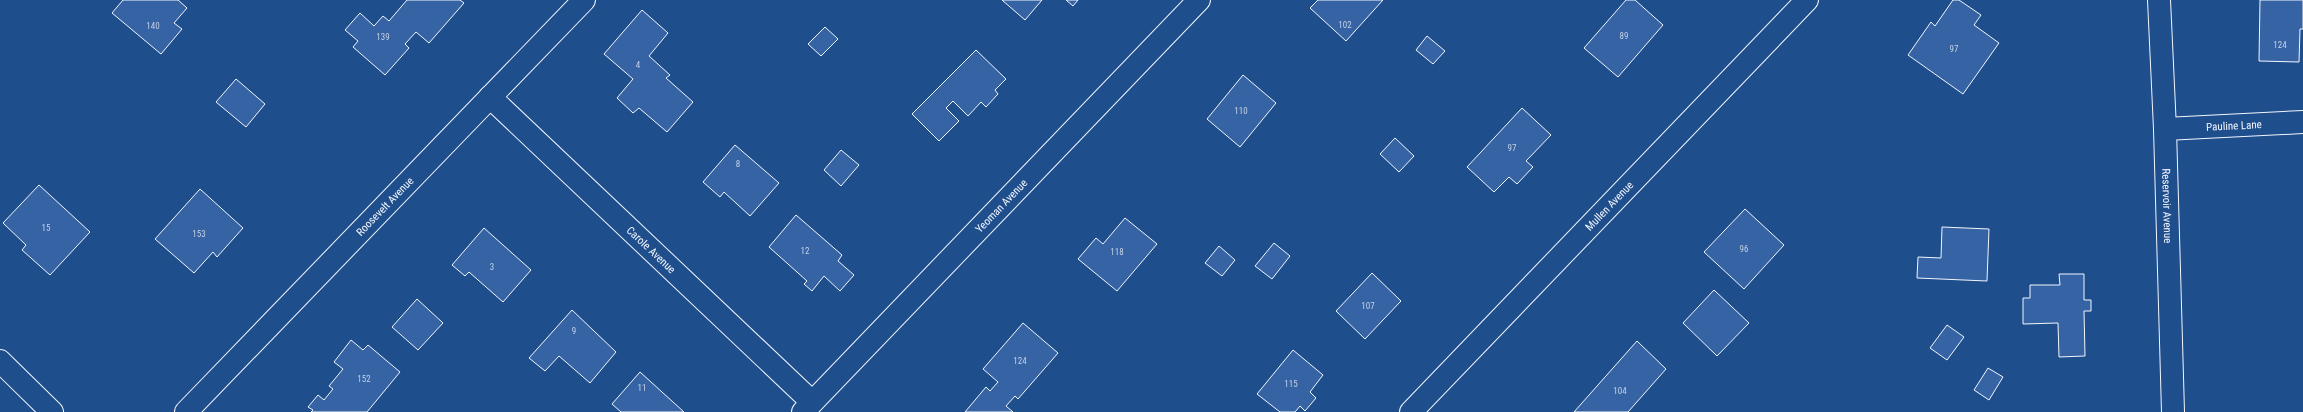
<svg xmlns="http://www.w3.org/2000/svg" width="2303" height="412" viewBox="0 0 2303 412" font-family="'Roboto Condensed',sans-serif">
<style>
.building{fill:#3563a3;stroke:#f2f6ff}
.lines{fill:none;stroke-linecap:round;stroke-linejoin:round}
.minor-casing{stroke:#f2f6ff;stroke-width:24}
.minor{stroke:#1f4e8c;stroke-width:22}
.labels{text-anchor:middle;stroke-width:3;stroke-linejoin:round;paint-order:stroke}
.number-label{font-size:9px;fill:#c3d1e8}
.street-label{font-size:11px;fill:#f2f6ff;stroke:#1f4e8c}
</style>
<rect width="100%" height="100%" fill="#1f4e8c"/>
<!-- building -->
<path class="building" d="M123 0H178L187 8 174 23 182 29 161 54 112 13Z
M407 0H460L464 3 429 43 416 32 405 44 409 48 385 75 353 47 358 41 345 30 360 13 374 26 383 16 389 21Z
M1002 0H1042L1025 20Z
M1066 0H1078L1073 6Z
M1318 0H1383L1346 41 1310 8Z
M1626 0H1635L1663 25 1618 77 1584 48Z
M1953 0H1959L1981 15 1974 25 1999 43 1963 94 1908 55 1931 22 1935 26Z
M2260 0H2303V29H2300L2299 62 2259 61Z
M642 10 668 33 649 56 670 75 666 78 693 102 667 132 639 108 633 113 617 98 633 79 604 54Z
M825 27 838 39 821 56 808 44Z
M1427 36 1445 51 1433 64 1416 50Z
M976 50 1006 79 995 90 998 94 986 107 981 102 968 116 953 101 946 108 959 121 939 141 912 114Z
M1243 75 1276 103 1240 147 1207 119Z
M236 79 265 104 246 127 216 102Z
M1522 108 1551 135 1526 161 1533 167 1517 184 1509 177 1494 192 1467 167Z
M1395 138 1414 156 1399 172 1380 154Z
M735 145 779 183 750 216 724 192 720 197 703 182Z
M841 150 859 165 841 186 824 170Z
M39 185 90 232 50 275 22 250 26 245 3 223Z
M200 189 243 228 217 257 213 252 194 273 155 239Z
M1745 209 1784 245 1744 289 1704 252Z
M796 215 842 255 838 261 854 275 840 291 824 276 812 291 804 284 807 281 769 247Z
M1125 218 1157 244 1117 291 1078 259 1096 238 1103 244Z
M1942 227 1989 229 1987 281 1917 278 1918 257 1941 258Z
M484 228 531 270 503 302 469 272 465 276 452 265Z
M1274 243 1290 256 1272 279 1255 266Z
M1219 246 1235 260 1222 276 1205 263Z
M1372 273 1401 301 1365 339 1336 311Z
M2059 274H2084V300H2091V311H2084L2085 356 2059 357 2058 323 2023 324V298H2030V285H2060Z
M1714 290 1749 323 1717 356 1683 323Z
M417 299 443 323 418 350 392 327Z
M572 310 616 352 590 383 559 356 545 371 529 358Z
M1023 323 1058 353 1018 399 1015 396 1006 406 1013 412H965L986 387 990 391 998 382 983 369Z
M1947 325 1964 337 1947 360 1930 348Z
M351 340 363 350 368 345 400 372 367 412H311L313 410 308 407 318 395 324 400 333 389 329 386 343 369 334 362Z
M1637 341 1666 369 1628 412H1574Z
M1293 350 1323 375 1310 392 1316 398 1305 411 1300 406 1295 412H1280L1257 394Z
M1988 368 2003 377 1989 400 1974 390Z
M640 372 684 412H621L612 404Z"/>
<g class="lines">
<!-- minor casing -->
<g class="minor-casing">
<g id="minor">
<path id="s1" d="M2159 0 2165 129 2173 412"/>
<path id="s2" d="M490 97 812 402"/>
<path id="s3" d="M2165 129 2303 122"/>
<path d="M0 361 52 412"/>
<path id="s4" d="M186 412 584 0"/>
<path id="s5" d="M803 412 1199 0"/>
<path id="s6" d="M1411 412 1807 0"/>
</g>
</g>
<!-- minor -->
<use href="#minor" class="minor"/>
</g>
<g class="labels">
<!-- number labels -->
<g class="number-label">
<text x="1345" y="28">102</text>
<text x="153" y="29">140</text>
<text x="1624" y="39">89</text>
<text x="383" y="40">139</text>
<text x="2280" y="48">124</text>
<text x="1954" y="52">97</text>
<text x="638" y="68">4</text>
<text x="1241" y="114">110</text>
<text x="1512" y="151">97</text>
<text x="738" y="167">8</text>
<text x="46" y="231">15</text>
<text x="199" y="237">153</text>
<text x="1744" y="252">96</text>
<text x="805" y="254">12</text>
<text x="1117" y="255">118</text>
<text x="492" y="270">3</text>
<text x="1368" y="309">107</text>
<text x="574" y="334">9</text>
<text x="1020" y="364">124</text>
<text x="364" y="382">152</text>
<text x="1291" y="387">115</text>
<text x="642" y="391">11</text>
<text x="1620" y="394">104</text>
</g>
<!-- street labels -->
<g class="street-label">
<text dy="4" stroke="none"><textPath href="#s3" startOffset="69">Pauline Lane</textPath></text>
<text dy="4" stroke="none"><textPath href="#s4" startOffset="286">Roosevelt Avenue</textPath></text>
<text dy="4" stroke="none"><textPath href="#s5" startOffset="286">Yeoman Avenue</textPath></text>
<text dy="4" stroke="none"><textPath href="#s6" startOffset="286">Mullen Avenue</textPath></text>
<text dy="4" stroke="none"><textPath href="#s1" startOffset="206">Reservoir Avenue</textPath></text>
<text dy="4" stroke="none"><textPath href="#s2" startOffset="222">Carole Avenue</textPath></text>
</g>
</g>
</svg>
